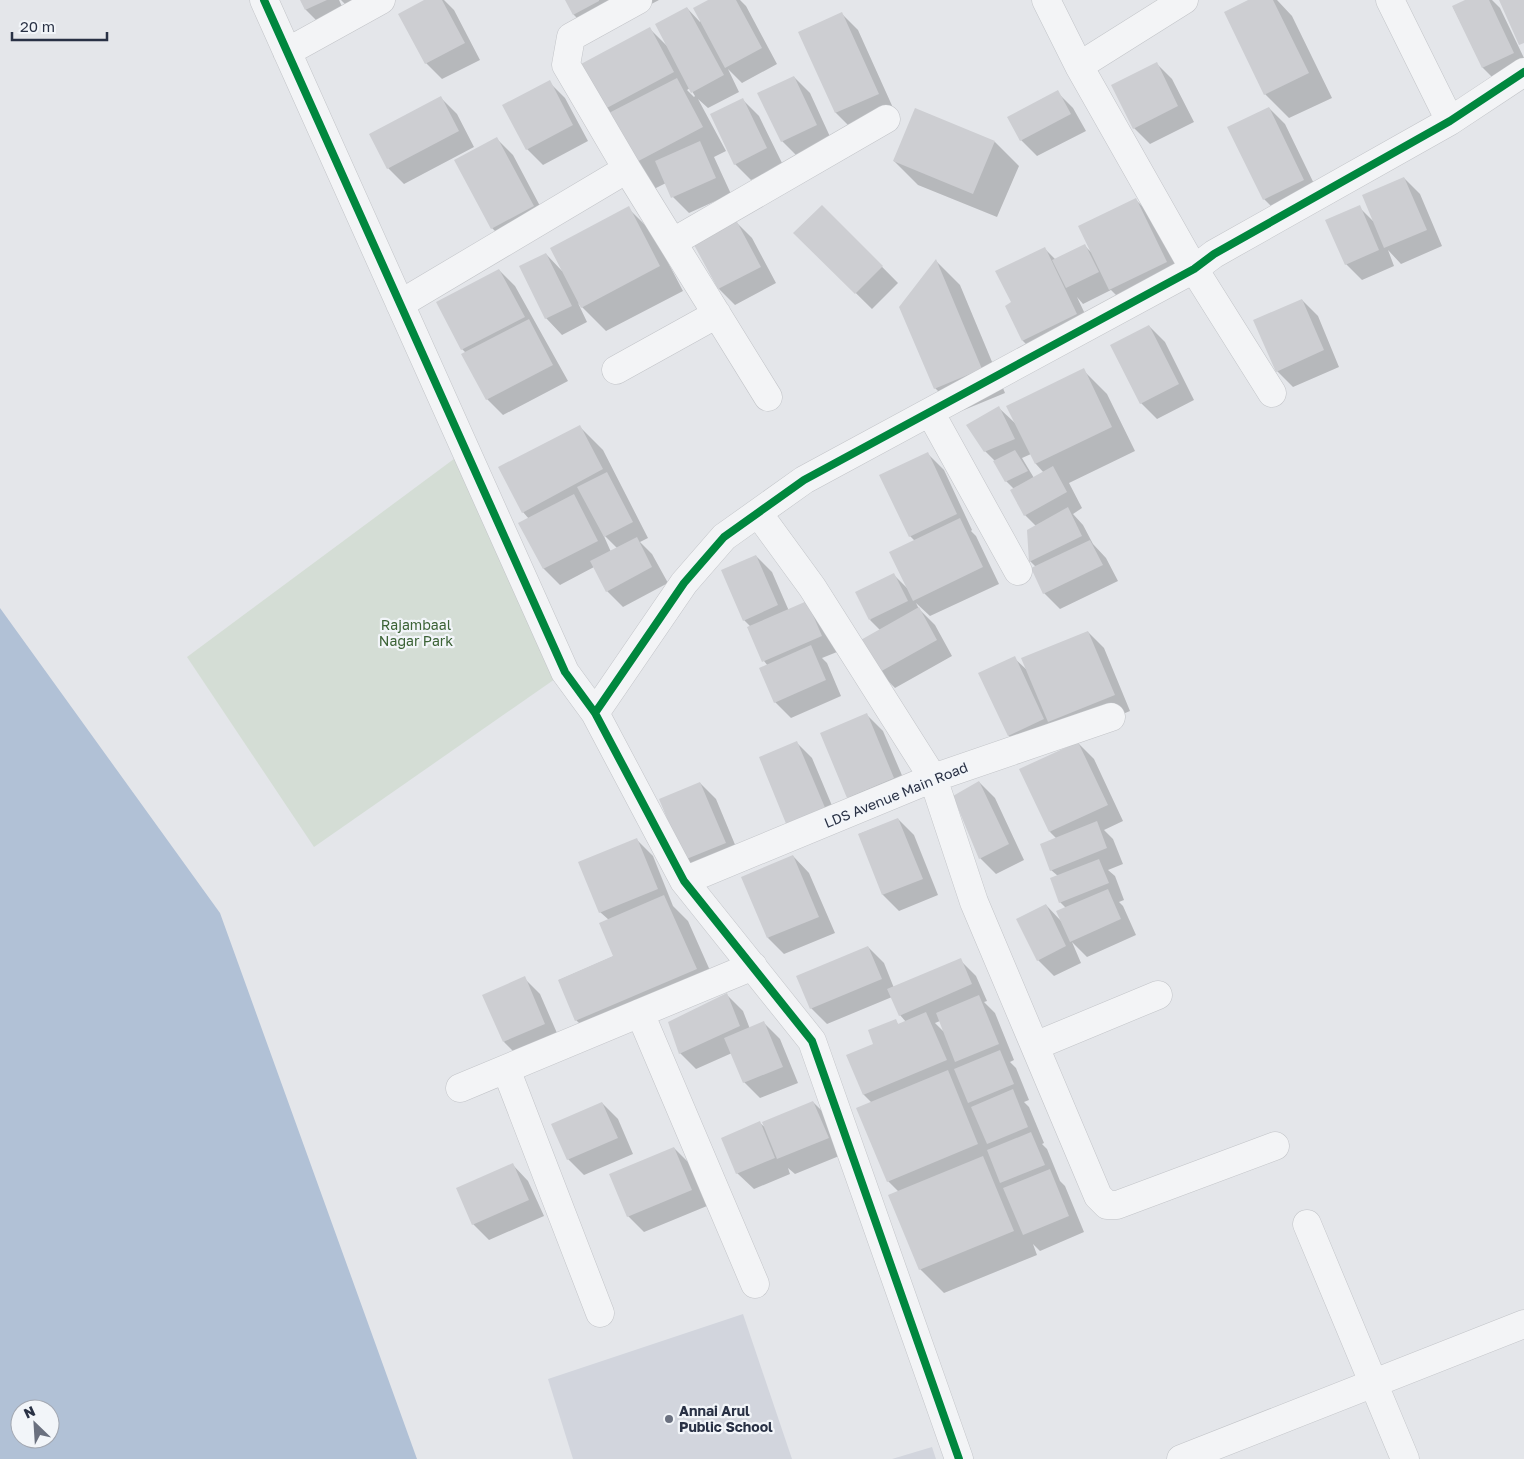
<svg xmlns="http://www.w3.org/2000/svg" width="1524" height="1459" viewBox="0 0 1524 1459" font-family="'Golos Text',sans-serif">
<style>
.built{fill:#d2d5dd}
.green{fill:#d4ddd5}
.water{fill:#b1c1d6;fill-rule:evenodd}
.shadow{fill:#0003;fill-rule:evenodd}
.building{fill:#cdced2}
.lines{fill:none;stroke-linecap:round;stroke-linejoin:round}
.minor-casing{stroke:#c2c4c8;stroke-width:29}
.minor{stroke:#f3f4f6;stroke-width:28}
.cycleway-casing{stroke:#f2f5f9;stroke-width:11}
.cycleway{stroke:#00873e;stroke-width:8}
.poi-dot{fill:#6a707f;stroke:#f2f5f9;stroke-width:2}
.labels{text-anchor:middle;stroke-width:4.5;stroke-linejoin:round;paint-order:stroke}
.park-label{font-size:14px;fill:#3b6235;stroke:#f2f5f9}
.street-label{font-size:14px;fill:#293145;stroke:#f2f5f9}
.poi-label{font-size:14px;font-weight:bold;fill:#293145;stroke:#f2f5f9;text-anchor:start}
</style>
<rect width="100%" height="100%" fill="#e4e6ea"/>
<!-- built -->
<path class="built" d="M743 1314 792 1459H573L548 1379Z
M932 1447 936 1459H892Z"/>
<!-- green -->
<path class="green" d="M466 450 565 672 314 847 187 657Z"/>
<!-- water -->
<path class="water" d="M0 608 220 913 417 1459H0ZM20 1409H50V1439H20Z"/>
<!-- shadow -->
<path class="shadow" d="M302 0H339L346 15 322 26 306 10Z
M341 0H378L353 12Z
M427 0H444L454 10 480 60 442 79 426 63Z
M567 0H659L621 20 590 31 574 15Z
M711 0H740L746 6 777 64 742 83 728 69 739 92 708 108 698 99 726 151 714 157 731 194 689 213 673 197 666 183 654 189 611 113 606 108 650 29 668 47 687 8 700 22ZM690 88 695 96 694 97 687 90Z
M1251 0H1277L1292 16 1332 98 1289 118 1265 94Z
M1468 0H1492L1500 8 1524 58V71L1499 84 1483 68 1453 7Z
M842 14 858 30 894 110 852 129 836 113 800 32Z
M1156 63 1172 79 1194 122 1150 144 1134 128Z
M794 77 810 93 832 141 798 157 782 141Z
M549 82 565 98 588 141 543 165 527 149Z
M1057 92 1073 108 1086 131 1037 156 1021 140Z
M441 98 457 114 474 147 404 184 388 168Z
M743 100 759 116 783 165 751 180 735 164Z
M1269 108 1285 124 1320 196 1280 215 1264 199Z
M497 139 513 155 549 223 508 244 492 228Z
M995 142 1019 166 997 217 918 185 894 161Z
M1404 178 1420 194 1442 246 1401 264 1388 250 1394 266 1362 280 1346 264 1359 207 1374 222Z
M1136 200 1160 224 1190 286 1134 313 1111 290 1083 304 1077 297 1093 331 1039 357 1023 341 1007 306 1012 303 1044 248 1056 260 1085 246 1092 253Z
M822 206 898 283 872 309 795 233Z
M628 208 652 232 683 291 606 331 578 303 587 322 562 335 546 318 521 266 546 254 562 271Z
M736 222 752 238 776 283 735 305 719 289Z
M936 261 960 285 1005 393 959 412 935 388Z
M499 270 515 286 568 381 503 415 487 399 466 353 462 349Z
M1302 300 1318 316 1339 367 1293 387 1277 371Z
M1149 326 1165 342 1194 400 1157 419 1141 403Z
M1083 370 1107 394 1135 451 1069 483 1082 508 1073 514 1083 525 1093 544 1106 558 1118 581 1060 609 1044 593 1036 567 1030 561 1036 526 1025 515 1012 491 1014 489 1006 481 995 461 985 451 999 408 1016 424ZM1031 454 1036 464 1044 473 1034 478 1022 458Z
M579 426 603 450 648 538 640 542 652 554 668 583 623 607 607 591 594 567 560 585 544 569 520 523 529 519 523 512ZM603 534 617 548 611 552Z
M928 454 944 470 972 530 971 531 976 536 999 584 930 616 916 603 919 609 935 625 952 656 895 688 879 672 880 630 870 620 894 575 908 589 915 541 910 536Z
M756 556 772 572 789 611 806 603 823 619 837 652 822 658 827 663 841 696 791 718 775 702 768 666 764 661 751 627 744 620Z
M1088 632 1104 648 1130 711 1065 738 1025 752 1009 736 980 674 1014 658 1028 671Z
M867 715 883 731 910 794 864 814 848 798Z
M796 742 812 758 841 827 804 841Z
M1078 743 1094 759 1123 821 1104 830 1113 839 1123 864 1108 870 1115 876 1124 900 1119 902 1123 906 1136 935 1087 957 1072 942 1081 963 1054 976 1038 960 1046 905 1061 921 1066 908 1060 902 1058 876 1051 870 1057 839 1050 832Z
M979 782 995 798 1024 860 996 874 980 858Z
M700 783 716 799 741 859 701 875 685 859Z
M898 819 914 835 938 895 899 911 883 895 859 834Z
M637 840 653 856 673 906 688 921 720 993 600 1044 576 1020 559 980 614 956 609 920 600 912Z
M793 856 809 873 835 933 784 954 768 938Z
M868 947 884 963 894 988 960 960 976 976 987 1001 984 1002 995 1013 1014 1060 1010 1062 1016 1068 1029 1100 1024 1102 1029 1107 1044 1143 1042 1144 1047 1149 1060 1181 1065 1186 1084 1232 1040 1251 1033 1244 1037 1255 944 1293 920 1269 899 1192 888 1181 872 1103 864 1095 848 1056 875 1045 895 1021 899 1025 906 1022 900 1015 892 997 827 1024 811 1008ZM940 1021 944 1032 935 1023Z
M524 978 540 994 560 1040 520 1058 504 1042Z
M727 995 743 1011 750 1029 764 1023 780 1039 798 1083 760 1098 744 1082 732 1053 696 1069 680 1053Z
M813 1102 829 1118 844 1154 795 1174 788 1168 790 1174 754 1189 737 1173 760 1123 767 1129Z
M602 1103 618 1119 633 1154 584 1175 568 1159Z
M674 1148 690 1164 707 1206 644 1232 628 1216Z
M512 1164 528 1181 544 1216 489 1240 473 1224Z"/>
<!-- building -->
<path class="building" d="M300 0H327L305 10Z
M424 0H442L465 43 425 64 398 14Z
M565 0H599V1L573 15Z
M708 0H736L762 48 725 68 693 8Z
M1248 0H1273L1309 73 1264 95 1224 12Z
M1465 0H1489L1514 53 1482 68 1452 6Z
M1499 0H1524V43L1519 45Z
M687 7 724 75 691 93 655 24Z
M842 12 879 94 835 113 798 32Z
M650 27 674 72 605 109 581 64Z
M1157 62 1178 106 1133 129 1111 85Z
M794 76 817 125 781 142 757 93Z
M677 78 703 127 629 166 603 116Z
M550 80 573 125 526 150 502 105Z
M1058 90 1071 114 1020 141 1007 117Z
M441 96 459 131 387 169 369 134Z
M743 98 767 148 734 165 710 114Z
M1269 107 1304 180 1263 200 1227 127Z
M915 108 995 141 973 194 893 161Z
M497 137 534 206 491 229 454 160Z
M700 141 716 178 671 198 655 161Z
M1404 177 1427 230 1384 248 1362 195Z
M1136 198 1167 262 1109 290 1078 226Z
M822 205 883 266 855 294 793 233Z
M1360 205 1379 250 1345 265 1325 220Z
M629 206 660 266 581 308 550 248Z
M736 220 761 267 718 289 693 243Z
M1085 244 1099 272 1066 288 1052 260Z
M1045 247 1077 314 1022 341 1005 306 1011 302 995 271Z
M546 253 572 306 545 319 519 266Z
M936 259 982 369 934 389 899 307Z
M499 269 525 317 461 350 436 302Z
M1302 299 1324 350 1276 372 1253 320Z
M529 319 553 365 486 400 461 354Z
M1149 325 1179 384 1140 404 1110 345Z
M1084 368 1112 427 1035 464 1006 406Z
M999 406 1015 439 984 452 966 425Z
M580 425 603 469 522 513 498 467Z
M1015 450 1028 471 1005 482 993 461Z
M928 452 957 514 909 537 879 475Z
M1053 466 1067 492 1024 516 1010 490Z
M607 472 633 522 604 537 577 487Z
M574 494 598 541 543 569 518 523Z
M1068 507 1082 536 1029 562 1027 530Z
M960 518 983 567 913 601 889 552Z
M637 537 652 567 606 592 590 561Z
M1090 540 1103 565 1043 594 1031 568Z
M756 555 778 605 743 621 721 570Z
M894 573 908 601 869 620 855 592Z
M807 601 822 636 762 662 747 627Z
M919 607 937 640 878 673 859 641Z
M1088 631 1115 695 1048 722 1021 658Z
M811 645 826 680 774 703 759 668Z
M1015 656 1044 719 1008 736 978 673Z
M867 713 894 778 847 798 820 733Z
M797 741 826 810 787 826 759 757Z
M1078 742 1108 805 1049 832 1019 769Z
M979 781 1009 844 979 859 953 796Z
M700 782 726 843 684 860 659 799Z
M898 818 923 879 882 895 858 834Z
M1097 821 1107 848 1050 871 1040 844Z
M637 838 658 889 599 913 578 862Z
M793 855 819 917 767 938 741 877Z
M1099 859 1109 883 1059 903 1050 878Z
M1108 889 1121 919 1070 942 1056 911Z
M664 895 697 969 575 1021 558 980 613 956 599 923Z
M1046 904 1066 946 1037 961 1016 919Z
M868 946 882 979 810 1009 796 976Z
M961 958 972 984 899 1016 887 989Z
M525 976 545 1024 503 1042 482 995Z
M727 993 740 1026 679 1054 668 1022Z
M979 995 999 1044 955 1062 936 1013Z
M926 1012 947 1060 863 1095 846 1055 873 1044 868 1030 896 1019 898 1024Z
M764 1021 783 1067 743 1083 724 1038Z
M1000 1050 1014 1084 968 1103 954 1069Z
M948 1070 978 1144 887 1182 856 1108Z
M1013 1089 1028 1127 987 1144 971 1107Z
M813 1101 829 1138 777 1159 762 1122Z
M602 1102 618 1138 567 1160 551 1124Z
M760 1121 775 1158 736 1174 721 1138Z
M1031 1132 1045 1165 1000 1183 987 1150Z
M674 1147 692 1190 627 1217 609 1174Z
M983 1156 1014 1231 919 1270 888 1195Z
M513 1163 529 1200 472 1225 456 1188Z
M1050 1169 1069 1216 1023 1235 1003 1188Z"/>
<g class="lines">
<!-- minor casing -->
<g class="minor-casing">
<path id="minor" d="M264 0 565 672 595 713 684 881 812 1041 959 1459
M1046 0 1079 66 1194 269 1272 393
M1390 0 1450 121
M287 52 381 0
M1079 66 1184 0
M627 169 566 65 571 37 638 0
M673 242 886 119
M400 304 627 169 768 397
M616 370 717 314
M930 412 1018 571
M758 513 812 587 933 778 974 902 1098 1196 1107 1205H1117L1275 1146
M595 713 684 583 724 537 804 480 1194 269 1214 254 1450 121 1524 72
M684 881 933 778 1111 717
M640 1013 755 1284
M1035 1046 1158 995
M506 1069 600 1313
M460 1088 753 966
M1307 1224 1405 1459
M1181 1459 1524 1324"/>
</g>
<!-- minor -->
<use href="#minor" class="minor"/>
<!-- cycleway casing -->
<g class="cycleway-casing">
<path id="cycleway" d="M264 0 565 672 595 713 684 881 812 1041 959 1459
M595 713 684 583 724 537 804 480 1194 269 1214 254 1450 121 1524 72"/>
</g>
<!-- cycleway -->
<use href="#cycleway" class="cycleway"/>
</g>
<!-- markers -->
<circle class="poi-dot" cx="669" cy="1419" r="5"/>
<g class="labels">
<!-- park labels -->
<g class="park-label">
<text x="416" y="630">Rajambaal<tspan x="416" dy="16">Nagar Park</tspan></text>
</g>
<!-- street labels -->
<g class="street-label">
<text transform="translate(896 795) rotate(-22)" y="5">LDS Avenue Main Road</text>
</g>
<!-- poi labels -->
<g class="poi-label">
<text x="679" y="1416">Annai Arul<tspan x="679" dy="16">Public School</tspan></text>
</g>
</g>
<!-- north arrow -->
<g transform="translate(35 1424) rotate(335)"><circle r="24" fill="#f2f5f9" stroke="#a2a7b1"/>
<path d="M0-4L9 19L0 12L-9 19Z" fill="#6a707f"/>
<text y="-8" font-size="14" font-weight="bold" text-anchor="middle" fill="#293145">N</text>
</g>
<!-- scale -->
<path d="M12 32v8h95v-8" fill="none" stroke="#293145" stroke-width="2.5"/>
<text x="20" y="32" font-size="15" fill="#293145" stroke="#f2f5f9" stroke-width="4" paint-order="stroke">20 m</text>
</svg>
